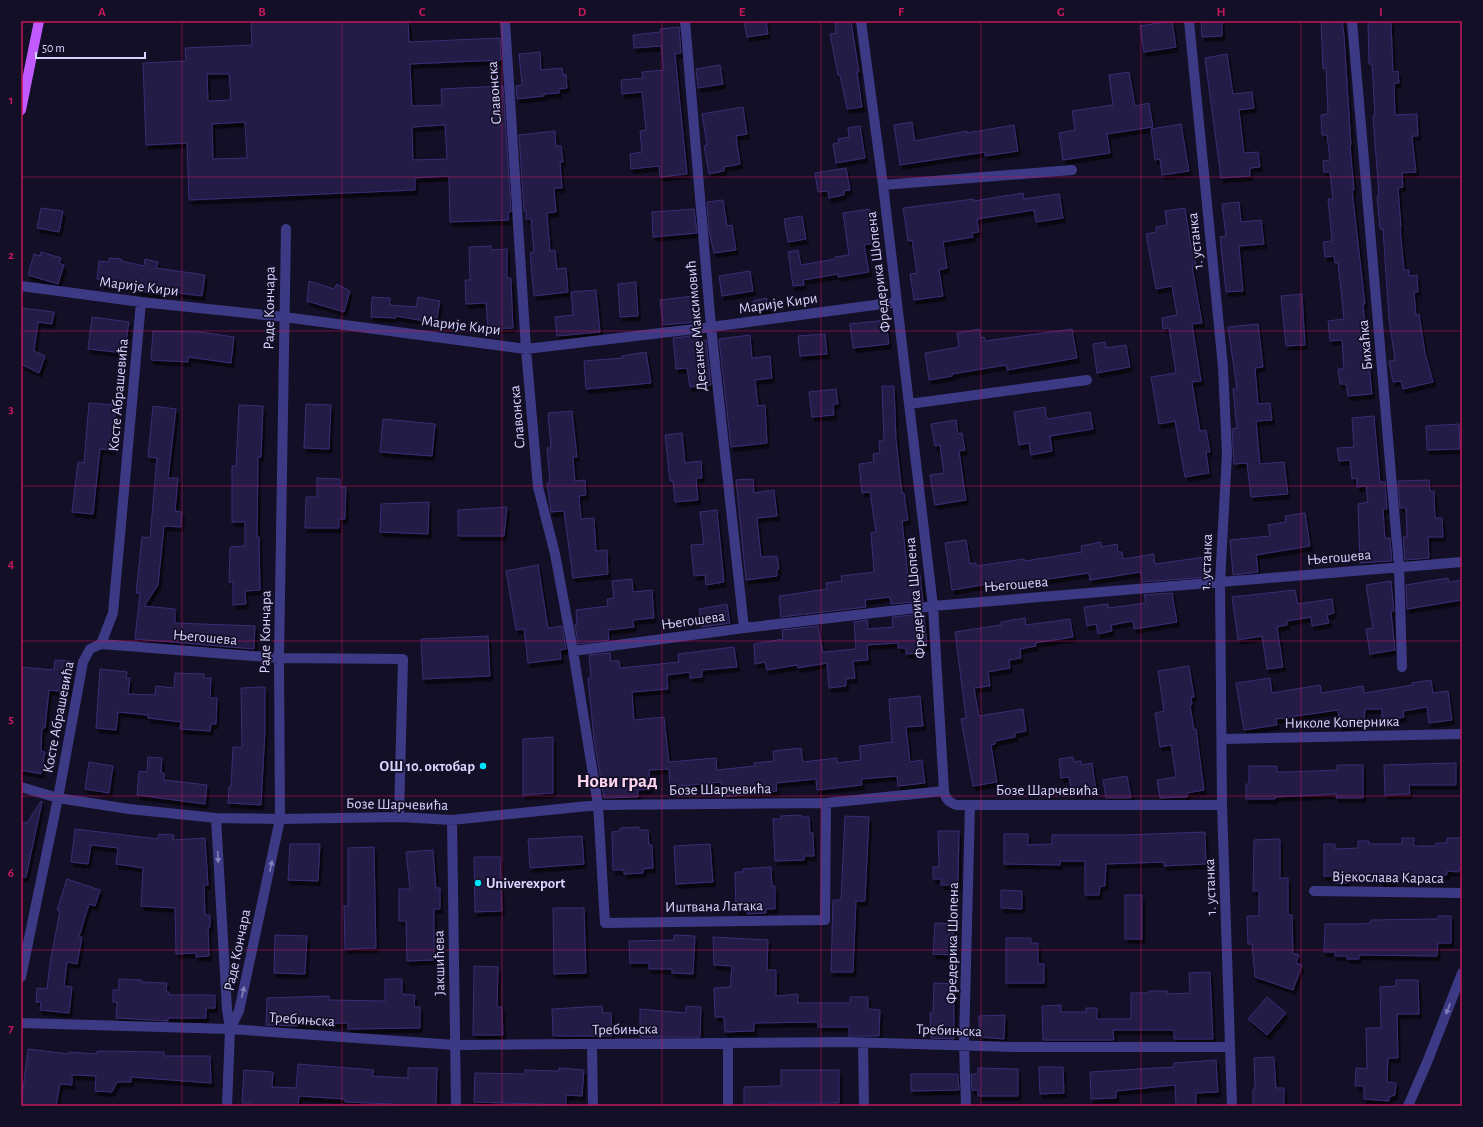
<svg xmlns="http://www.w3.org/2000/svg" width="1483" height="1127" viewBox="0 0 1483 1127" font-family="'Alegreya Sans',sans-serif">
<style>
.building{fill:#241b47;stroke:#3b2d73;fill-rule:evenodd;filter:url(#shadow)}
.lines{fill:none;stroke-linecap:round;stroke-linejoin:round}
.minor{stroke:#3d3a85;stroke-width:10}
.major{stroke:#c25bff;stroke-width:10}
.oneway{fill:#837fbc}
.grid{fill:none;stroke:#c2185b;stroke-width:1;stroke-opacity:0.55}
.poi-dot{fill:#00e5ff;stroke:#130f26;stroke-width:1.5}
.labels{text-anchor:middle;stroke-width:3.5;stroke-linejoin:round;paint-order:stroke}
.street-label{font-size:15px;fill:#d9d4ff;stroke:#130f26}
.poi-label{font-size:15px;font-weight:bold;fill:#d9d4ff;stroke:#130f26;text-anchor:end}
.district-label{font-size:19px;font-weight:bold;fill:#ffd6f0;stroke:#130f26}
.neatline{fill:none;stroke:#c2185b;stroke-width:1.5}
.grid-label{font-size:13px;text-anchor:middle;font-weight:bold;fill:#c2185b}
</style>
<defs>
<filter id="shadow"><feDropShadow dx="2.5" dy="4.5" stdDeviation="0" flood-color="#0009"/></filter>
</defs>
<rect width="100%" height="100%" fill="#130f26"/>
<!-- building -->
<path class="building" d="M251 21H408L409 42 500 38 501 60 410 64 412 106 442 105 441 89 503 86 511 212H508L509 220 450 222 449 176 415 178V190L189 200 187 143 146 145 143 63 186 61 185 48 252 45ZM207 74H229L231 100 208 101ZM245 122 247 158 213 159 212 124ZM445 125 447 159 413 160 412 127Z
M744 21H766L768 34 747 37Z
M851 21 859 72H857L862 107 847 109 840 75H838L830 34 836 33 835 22Z
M1172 21 1176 47 1144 52 1140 26Z
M1201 21H1222V36L1202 37Z
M1321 21H1342L1344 35 1351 145 1350 146 1354 190H1352L1365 304H1363L1372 394 1348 396 1346 384H1340L1338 369H1344L1342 340 1330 341 1328 321 1344 319 1338 263H1335L1334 256 1325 257 1323 242 1332 241 1328 199H1333L1330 172H1324L1323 161 1330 160 1327 135H1322L1321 115 1328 114 1326 68 1323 69Z
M1368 21H1391L1393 72 1398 71 1399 83H1394L1395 115 1417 114 1418 136H1412L1416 172 1402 173 1403 187 1398 188 1401 227H1400L1404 270H1409V276L1417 275 1418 292H1414L1416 315 1419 314 1425 353 1433 382 1403 389 1401 381 1393 382 1389 361 1395 360 1389 319 1383 229H1380L1377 196H1379L1373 116H1375L1372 64H1369Z
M679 27 681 53 675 54 687 174 660 177 659 166 631 169 630 154 642 152 640 131 646 130 642 92 622 94 621 80 643 78 642 72 664 70 661 46 634 48 633 35 660 32V29Z
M540 52 541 70 562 68 563 75 566 74 567 88 559 89V93L544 94V96L517 99 516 86 522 85 519 54Z
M1227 54 1233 94 1252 92 1254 108 1239 110 1244 153 1258 152 1260 167 1250 168V176L1221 178 1205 58Z
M720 65 723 84 698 88 696 69Z
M1129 72 1135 106 1149 103 1153 127 1107 134 1110 153 1063 160 1059 133 1075 130 1072 111 1113 105 1109 75Z
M743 107 747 134 736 136 740 164 724 167V171L709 174 704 146 707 145 702 114Z
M912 122 915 141 967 131V133L1014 125 1018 151 985 156V152L900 165 894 125Z
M1181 124 1189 171 1162 175 1160 159 1155 160 1151 129Z
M860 126 865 158 836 163 833 144 839 143 838 139 849 137 848 128Z
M555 131 556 146H561L563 162H560L562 188H554L556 212 547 213 550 251 555 250 557 269 566 268 568 292 534 296 530 253 534 252 531 219H526V211H524L519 135Z
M846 168 850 190 844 191V195L829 198 828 191 818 192 815 173Z
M1023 193 1024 199 1059 194 1063 218 1036 222 1034 210 977 219 979 232 972 233 973 237 943 242 947 268 939 270 943 296 914 300 910 274 917 273 912 240 908 241 903 208 974 199V201Z
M723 200 727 226 732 225 736 250 714 253 709 232 707 202Z
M1239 202 1241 222 1261 220 1264 244 1239 246 1243 291 1226 292 1220 237 1226 236 1222 204Z
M41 208 63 211 59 232 37 228Z
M1185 208 1191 247 1193 246 1196 265 1192 266 1202 323 1192 324 1201 381 1192 382 1200 431 1206 430 1210 452H1206L1209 473 1185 477 1175 421 1159 424 1151 377 1176 373 1169 328 1163 329 1162 318 1177 315 1172 286 1156 289 1146 234 1156 232V227L1167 225 1165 211Z
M694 209 697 233 653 237 652 212Z
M869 209 874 243 864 245 869 272 838 277V274L803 280 804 285 793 286 788 252 798 250 801 265 835 259V257L849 255 843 213Z
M802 216 806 239 788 242 784 219Z
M491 246V250L507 249V278H511L513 328 488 329 486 303 466 304 465 280H470L469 247Z
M41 252 61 258 59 263 64 265 58 284 28 275 34 254 40 256Z
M109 258 121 259V261L144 266 145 259 158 262 156 268 205 275 202 296 163 291 162 295 130 289V287L102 284V280L97 279 99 261 109 262Z
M750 271 753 291 722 296 719 276Z
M309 281 334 289 337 284 350 291 344 312 307 301Z
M636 282 638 316 620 317 618 284Z
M596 290 600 332 557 336 555 317 573 315 571 292Z
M1302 294 1305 345 1286 346 1281 296Z
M693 296 696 322 663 325 660 300Z
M372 297 390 298V305L416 307 418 297 440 301 436 323 396 316V318L371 317Z
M767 298 768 310 755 312 753 301Z
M21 308 54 312 52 324 38 322 34 351 45 356 39 373 21 364Z
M92 317 129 322 124 353 88 349Z
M886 320 889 344 853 348 850 324Z
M1258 324 1263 367 1255 368 1258 404 1270 403 1272 420 1256 421 1260 464 1284 462 1288 494 1251 497 1247 463 1234 464 1232 429 1237 428 1233 389H1237L1228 327Z
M979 329 981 338 984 337 985 341 1072 329 1077 358 1007 370 1006 365 952 374V376L929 380 925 353 959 347 957 333Z
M153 331 200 332 234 337 231 363 188 357V362L151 360Z
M825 334 827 354 800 356 798 336Z
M698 335V341L706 340 711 385 690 387 687 368 676 369 673 338Z
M750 335 752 358 770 356 772 378 755 380 758 406 765 405 767 443 731 447 719 339Z
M1105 342 1106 348 1126 345 1130 367 1097 373 1093 344Z
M646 352 651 383 586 389 584 361 623 358 622 356Z
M882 386H894L896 439 902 493H904L908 520 902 521 908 576 920 575 923 601 891 604 890 597 865 600 866 607 781 617 779 596 827 589 826 583 842 581 841 576 874 572 871 533 876 532 870 492 862 493 859 464 874 462 873 454 880 453 879 441H884Z
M836 389 838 404H833L834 415 812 417 809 392Z
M89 403 116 405 112 450 100 449 93 514 72 512 78 462 84 463Z
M306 404 331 405 329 449 304 448Z
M239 405 263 406 261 457H258L257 537H259L260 590 245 591 246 604 233 605V582H229L230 547 245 546V522H232V466H236Z
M153 406 176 409 168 478H178L175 511 182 512 181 527 164 526 158 585 144 606 175 609V623L255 626 254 649 135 639 140 593H136L142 537 150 538 157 458 148 457Z
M1045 407 1047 419 1090 412 1093 429 1050 436 1052 451 1031 455 1029 443 1019 445 1014 412Z
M572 411 577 457H573L575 481 585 480 586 495 579 496 581 519 594 518 596 551 607 550 608 574 573 578 564 511 551 512 547 483H550L547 448H551L548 413Z
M1374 416 1380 482H1385L1387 509H1383L1385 538H1390L1392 561 1360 563 1358 504 1368 502 1366 486 1357 487V478L1352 479 1350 460 1339 461 1337 448 1354 447 1352 418Z
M383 419 435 424 432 456 380 452Z
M956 420 958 434 962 433 965 450 959 451 966 500 935 505 930 475 944 473 940 445 935 446 931 424Z
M1459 424 1460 449 1427 450 1426 426Z
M682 433 685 463 701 461 702 478H696L698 500 675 502 673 481H670L665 435Z
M317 478 340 479V487H346L345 519H339V528H305L306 497H317Z
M753 479 754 493 774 490 777 516 757 518 761 557 777 556 779 569H777V576L746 580 736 480Z
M1429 480 1430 491H1434L1435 518H1442L1443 537H1428L1429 558 1405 560 1403 537H1407L1406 508H1400L1398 481Z
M429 502 428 534 380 532 381 504Z
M507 507 504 536H458V510Z
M717 510 724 582 706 585 705 575 694 576 691 545 704 544 700 512Z
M1305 513 1310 546 1256 555 1258 572 1233 575 1230 540 1270 536 1268 525 1286 522 1285 516Z
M966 540 970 564 976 563V566L1024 559 1025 561 1082 552 1081 546 1101 542 1102 547 1117 544 1118 552H1122L1123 559 1154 554 1155 564 1205 557 1208 577 1142 582 1141 572 1090 580 1089 573 1001 586 1000 582 952 590 945 543Z
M538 565 548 628 562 626 566 649 560 650 561 659 528 663 524 629 516 630 506 571Z
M1448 578 1449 582 1462 580V600L1407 609 1406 585Z
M632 579 633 592 652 590 654 618 633 620 634 627 608 630 609 640 578 644 575 625 577 624 576 610 608 606 607 599 614 598 612 581Z
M1391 581 1394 611H1391L1395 650 1370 654 1366 629 1373 628 1366 585Z
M1295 590 1298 604 1332 599 1334 613 1327 615 1329 623 1312 626 1311 617 1287 621V625L1277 627 1283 667 1267 669 1262 636 1238 640 1232 597Z
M1172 593 1177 622 1134 629 1133 621 1111 625 1112 631 1098 634 1096 624 1087 626 1084 607 1108 604V608L1146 603 1144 595Z
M727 604 730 623 702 627 699 609Z
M924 614 927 646 919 647V653L906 654V648H898V643L867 645 868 660 853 661 855 678 846 679V686L829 688 827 663 798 668 797 665 767 670 765 662 755 664 754 644 783 639 782 630 818 626 823 652 856 649 854 622 867 620 868 629 893 627 892 617Z
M1025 618 1026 625 1070 619 1073 637 1035 643 1036 646 1020 649 1021 658 1009 660 1010 668 988 672 990 686 974 688 979 716 1023 709 1026 731 1015 733V737L995 741V744L991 745 997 782 973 786 961 719 966 718 955 632 1001 625V622Z
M488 636 490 676 423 679 421 639Z
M734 647 737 667 702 670V677L690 678V672L667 675 668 689 632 692 634 720 664 717 669 762 716 758 717 770 755 766 754 763 774 761 773 751 801 748 803 762 837 758V763L861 760 859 746 892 742 889 699 920 696 923 726 906 727 910 762 922 760 925 783 898 786 897 776 861 779 862 785 817 790 816 779 776 783 777 791 723 797 721 782 670 787 669 769 649 770 650 789 638 790V797L604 798 594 739 588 678H591L589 655 610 653 611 661H619L620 668 679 662 678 654Z
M55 660 71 661 68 692 49 690 45 728H42L41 751 45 752 41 774 21 770V667L54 670Z
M1189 666 1194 697H1191L1192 704 1190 705 1194 730 1196 729 1204 790 1187 793V797L1160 798 1157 780 1176 777 1171 745 1160 747 1155 713 1164 711 1158 671Z
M100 669 127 672 126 678H130L128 694 155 695 156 686 174 688 175 673 204 674V678H211L210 698H217L216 724H211L210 731 180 729 181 722 148 718V715L118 712 116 730 96 728Z
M1270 678 1272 693 1320 685 1322 693 1363 686 1364 693 1413 685 1412 683 1431 680 1433 693 1448 691 1452 720 1429 723 1427 707 1403 711 1404 717 1382 721V709H1365L1364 723 1340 727 1338 710 1276 719 1277 725 1244 730 1236 683Z
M265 687V731L261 805 228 803 229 787H231L233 747H242L241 688Z
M553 737V793L523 795V739Z
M148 757 162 758 161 773H164V780L207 785 205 804 137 795 139 771 147 772Z
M1073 757 1074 762 1081 761V765L1092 763 1096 790 1072 794 1069 777 1061 778 1059 759Z
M89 762 113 766 109 793 85 789Z
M1456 763V785H1409L1410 794 1385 795 1384 765Z
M1337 765H1363V798H1336L1337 794 1275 797V799H1246V784H1249V766H1277V772H1288L1337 770Z
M1127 776 1131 798H1106L1103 780Z
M41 801 42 802 26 877H21V822L27 823Z
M801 815V817H809L810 833H813L814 856H804V860L775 861 773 819H781V816Z
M845 816 869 817 865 901H856L853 972H831L833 900H841Z
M639 827V830H648L649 845H652L653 868 643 869V873L624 874V870H613L612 832 620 831V828Z
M75 829 158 839 159 834 174 835 173 840 205 838 208 885H204L205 915H210V927H208L209 956 196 957V953L176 954 175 908 141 906 143 868 116 864 118 848 91 845 88 864 71 862Z
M938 831H959L958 885H941V879H933V867H939Z
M1205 832 1206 864 1164 866V862L1106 864 1105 886H1100L1099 895H1085V861H1060V865L1004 864V834H1028V845L1052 844V835H1125Z
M582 836 584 864 530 868 528 839Z
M1402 838H1414V846H1436V843H1447V838H1462V868H1459V872L1447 871V875H1436V878H1394V882H1381V879H1369V875H1358L1347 876V883H1336V876H1324V844H1335V849L1358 848V841H1369V844H1402Z
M1280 839V878H1288V915H1292L1293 953 1299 955 1296 963 1302 965 1293 990 1255 977 1252 944H1248L1247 916H1259V891H1253L1254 840Z
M290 844H320L318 881 288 880Z
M710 844 713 882 676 884 674 846Z
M374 847 376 948 345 949 344 906H348V848Z
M433 850 436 888H440V909H434V960L407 961 406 921H399V889H410L406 852Z
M474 857H500L502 911 475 912Z
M771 867 772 886H775V909H766V913L747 914V910H736L735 872H743V869Z
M67 879 100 890 95 906 89 904 79 937H82L77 964 67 962 64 986 72 987 69 1013 40 1010 41 1002H36L37 988 47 989 50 963 60 911 57 910Z
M1001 890 1022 891V909L1001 908Z
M1125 895H1142V939H1125Z
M553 908H584L586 973 554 974Z
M1438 916H1451V943H1438L1437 956 1359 955V959H1347V956H1335V952H1324L1325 924H1359L1371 923V920L1438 919Z
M935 923 954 924 952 955 933 954Z
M275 935 307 936 305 974 274 973Z
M674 935 695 936 693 974 672 973V969H649V963H630L629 941 674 940Z
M713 937 768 940 767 970H776V996L798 994V1003H850V997H868V1009L880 1010 879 1036H849V1027H818V1022L754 1023V1031L725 1032 724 1017H715L714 988 730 987 732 966 714 965Z
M1006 938H1031V943H1038V964H1044V983H1006Z
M474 966 498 967 497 1007H502L503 1035H473Z
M1210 972 1213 1039H1174V1030H1113L1114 1040H1043L1042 1006 1061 1005V1012H1086V1008H1097V1019H1131V993H1148L1149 991H1167V994L1190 993 1189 973Z
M119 979 141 980V982L167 983 166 992H169V995H215V1008H206V1018H168V1021L116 1018 117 1002H113V990H119Z
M385 979H402V994L415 995 414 1007H420V1028L348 1029V1023L297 1024V1026L266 1025 267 998 329 996V1000L385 1001Z
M1396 980H1418L1419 1014H1397L1398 1058H1388L1387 1082 1396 1083 1395 1095 1389 1097V1101L1364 1099V1086H1355L1356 1068 1367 1069 1366 1028H1381L1380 987 1396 986Z
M934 983 956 984 954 1004V1039L931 1038 930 1013H933Z
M1267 997 1286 1013 1267 1035 1248 1019Z
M602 1006 603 1013H611L612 1036H553L552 1009Z
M686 1006 701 1007 700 1037H640V1009L686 1013Z
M1005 1015 1004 1039 979 1037V1016Z
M28 1049 69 1054V1052L97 1054V1051L164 1052V1056H210L211 1083 131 1077V1082H117L112 1092 95 1091 96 1076 72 1075V1085L60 1084 56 1106H21Z
M1274 1057 1276 1088H1284V1106H1253V1089H1255L1254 1058Z
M1216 1060 1218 1092 1196 1093V1106H1176L1175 1085 1116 1091V1098L1091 1099 1090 1072 1174 1067V1063Z
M298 1064 374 1070 372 1076 408 1078V1068H437L436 1106H393V1104L345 1102V1099L299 1096 298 1106H250V1103H242L244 1070 273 1072 272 1087 296 1088Z
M1039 1067H1063L1064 1093 1040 1094Z
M559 1068 584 1070 582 1096 566 1095V1105L474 1102 475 1073 525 1074V1070L559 1071Z
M978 1068 1018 1069V1096H978V1090H972L971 1074H978Z
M781 1070H839V1103H768V1106H744V1087L781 1086Z
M911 1074H958L959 1090 911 1091Z"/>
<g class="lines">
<!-- minor -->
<path class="minor" d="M505 21 526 349 538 487 555 554 573 651 598 805 605 923 825 920 826 803
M685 21 711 327 744 628
M861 21 883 185 933 606 944 791
M1189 21 1223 367 1227 454 1220 582 1222 805 1232 1106
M1352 21 1399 567 1402 667
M883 185 1072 170
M21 286 141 302 284 317 526 349 711 327 897 302
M909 404 1087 380
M101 644 279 658 403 659 399 817
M573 651 744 628 933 606 1462 562
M1223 739 1462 734
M21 787 58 798 129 809 216 818 280 819 399 817 452 820 598 805 826 803 944 791C945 799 949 802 956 805H1222
M216 818 227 1009 230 1029 227 1106
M452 820 456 1106
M1314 891 1462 893
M21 977 58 798 83 662 90 649 101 644 113 613 141 302
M21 1023 230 1029 455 1045 849 1042 1014 1047H1230
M230 1029 239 1011 280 819 279 658 286 229
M863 1043 864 1106
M592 1045 593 1106
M728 1106V1043
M966 1106 964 1045 970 805
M1408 1106 1428 1060 1462 973"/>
<!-- major -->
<path class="major" d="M21 110 39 21"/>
</g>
<!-- one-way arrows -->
<defs><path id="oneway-solid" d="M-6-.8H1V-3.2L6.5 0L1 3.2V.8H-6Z"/></defs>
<g class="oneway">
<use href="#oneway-solid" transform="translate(218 857) rotate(87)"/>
<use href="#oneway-solid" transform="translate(271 866) rotate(-78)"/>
<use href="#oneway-solid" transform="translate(243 992) rotate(-78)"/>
<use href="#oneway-solid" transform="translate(1448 1009) rotate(111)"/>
</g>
<!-- grid -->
<path class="grid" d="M182 21V1106M342 21V1106M502 21V1106M662 21V1106M821 21V1106M981 21V1106M1141 21V1106M1301 21V1106M21 177H1462M21 331H1462M21 486H1462M21 641H1462M21 796H1462M21 950H1462"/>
<!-- markers -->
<g class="poi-dot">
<circle cx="483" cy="766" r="4"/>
<circle cx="478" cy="883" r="4"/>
</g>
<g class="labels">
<!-- street labels -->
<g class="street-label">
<text transform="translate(494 93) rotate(-94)" y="5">Славонска</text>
<text transform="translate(1195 241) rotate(-96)" y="5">1. устанка</text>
<text transform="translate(878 272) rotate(-97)" y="5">Фредерика Шопена</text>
<text transform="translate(139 286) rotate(7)" y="5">Марије Кири</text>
<text transform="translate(778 303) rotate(-8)" y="5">Марије Кири</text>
<text transform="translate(269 308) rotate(-89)" y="5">Раде Кончара</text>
<text transform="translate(461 325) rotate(7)" y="5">Марије Кири</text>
<text transform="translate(696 326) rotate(-95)" y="5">Десанке Максимовић</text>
<text transform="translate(1365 345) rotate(-95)" y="5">Бихаћка</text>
<text transform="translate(118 395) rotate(-85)" y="5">Косте Абрашевића</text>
<text transform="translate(517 417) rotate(-95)" y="5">Славонска</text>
<text transform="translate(1339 557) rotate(-5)" y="5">Његошева</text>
<text transform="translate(1206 562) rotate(-88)" y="5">1. устанка</text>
<text transform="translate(1016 584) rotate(-5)" y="5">Његошева</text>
<text transform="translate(915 598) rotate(-95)" y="5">Фредерика Шопена</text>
<text transform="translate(693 620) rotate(-8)" y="5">Његошева</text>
<text transform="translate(265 632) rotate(-89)" y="5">Раде Кончара</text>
<text transform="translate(205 637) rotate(5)" y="5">Његошева</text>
<text transform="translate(58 717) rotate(-79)" y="5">Косте Абрашевића</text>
<text transform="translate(1342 722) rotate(-1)" y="5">Николе Коперника</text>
<text transform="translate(720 789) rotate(-1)" y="5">Бозе Шарчевића</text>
<text x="1047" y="795">Бозе Шарчевића</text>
<text transform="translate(397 804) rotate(1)" y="5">Бозе Шарчевића</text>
<text transform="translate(1388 877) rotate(1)" y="5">Вјекослава Караса</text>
<text transform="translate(1210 887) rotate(-92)" y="5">1. устанка</text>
<text transform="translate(714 906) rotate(-1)" y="5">Иштвана Латака</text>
<text transform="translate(952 943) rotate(-89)" y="5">Фредерика Шопена</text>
<text transform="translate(237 950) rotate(-78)" y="5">Раде Кончара</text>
<text transform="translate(439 963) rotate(-91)" y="5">Јакшићева</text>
<text transform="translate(302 1019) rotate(4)" y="5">Требињска</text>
<text transform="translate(625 1029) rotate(-1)" y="5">Требињска</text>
<text transform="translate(949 1030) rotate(2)" y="5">Требињска</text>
</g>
<!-- poi labels -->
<g class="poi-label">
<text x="475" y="771">ОШ 10. октобар</text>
<text x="486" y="888" text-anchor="start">Univerexport</text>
</g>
<!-- district labels -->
<g class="district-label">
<text x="617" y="787">Нови град</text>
</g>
</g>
<!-- border -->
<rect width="1483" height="1127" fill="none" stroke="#130f26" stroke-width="44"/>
<!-- scale -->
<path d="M36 52v6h109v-6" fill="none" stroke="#d9d4ff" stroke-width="2"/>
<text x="42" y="52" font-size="12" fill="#d9d4ff" stroke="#130f26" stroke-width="3" paint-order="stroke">50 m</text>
<rect x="22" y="22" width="1439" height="1083" class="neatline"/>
<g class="grid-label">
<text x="102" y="16">A</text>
<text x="262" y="16">B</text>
<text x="422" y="16">C</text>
<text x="582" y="16">D</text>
<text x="742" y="16">E</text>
<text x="901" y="16">F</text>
<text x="1061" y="16">G</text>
<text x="1221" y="16">H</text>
<text x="1381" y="16">I</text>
<text x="11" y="104">1</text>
<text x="11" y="259">2</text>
<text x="11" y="413">3</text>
<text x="11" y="568">4</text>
<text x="11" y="723">5</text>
<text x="11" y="877">6</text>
<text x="11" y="1032">7</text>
</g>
</svg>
